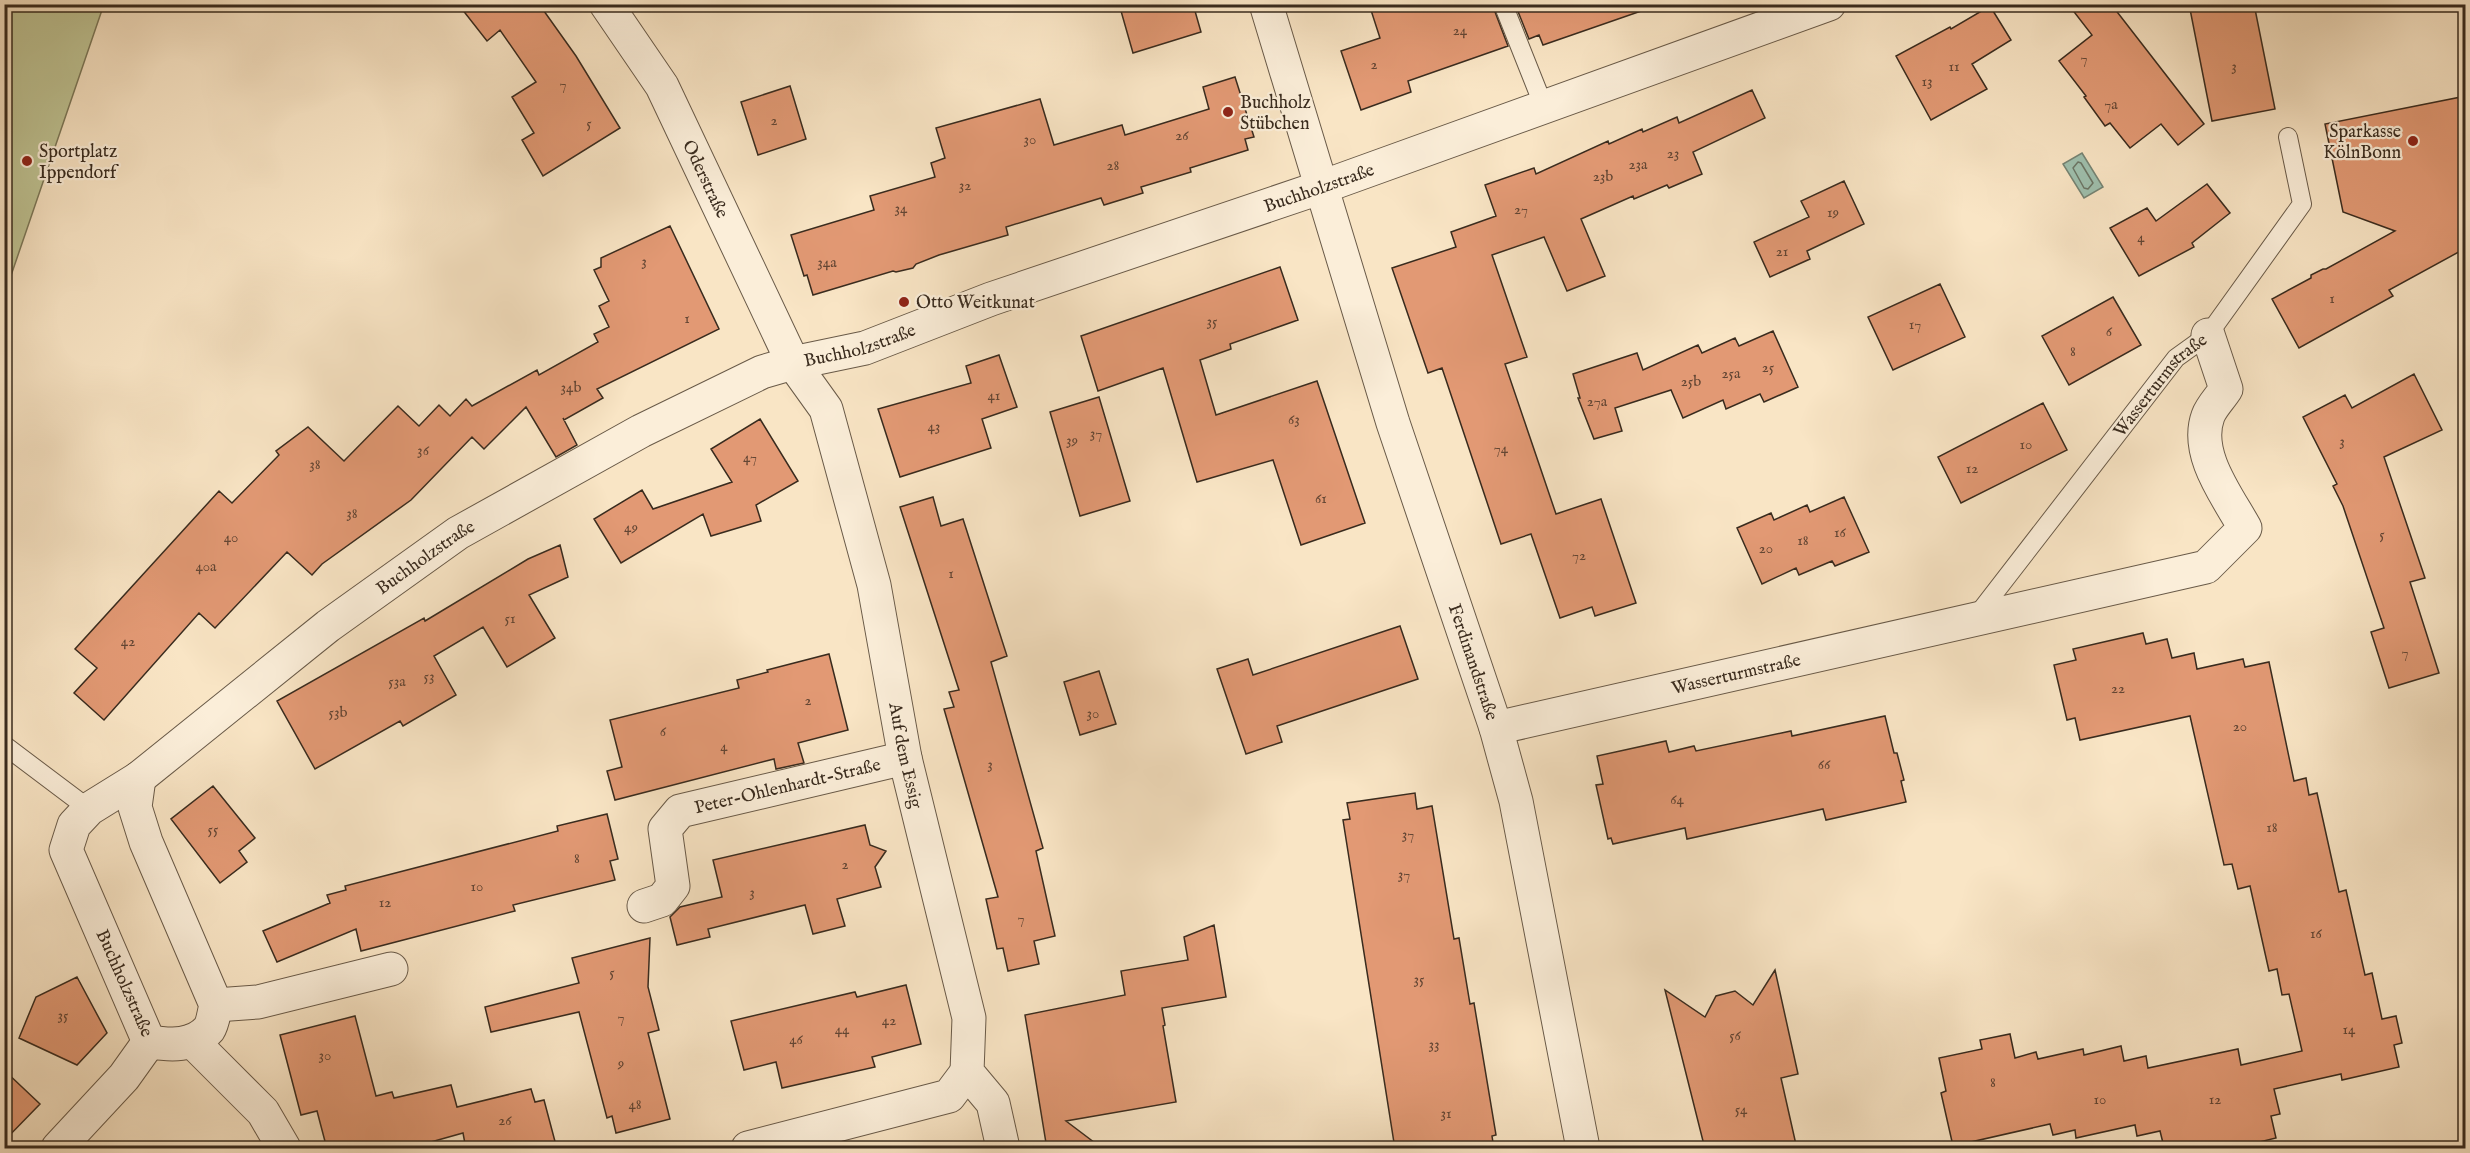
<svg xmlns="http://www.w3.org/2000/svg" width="2470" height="1153" viewBox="0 0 2470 1153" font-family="'IM FELL English',serif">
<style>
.green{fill:#bfc494;stroke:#7c7859;stroke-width:1.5}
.water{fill:#9fc0ae;stroke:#768474;stroke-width:1.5}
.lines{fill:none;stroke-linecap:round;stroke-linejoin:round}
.shore{stroke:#6c7666;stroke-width:1.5}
.building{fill:#e29974;stroke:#392b1e;stroke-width:1.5}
.lane-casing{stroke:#695a48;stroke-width:20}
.street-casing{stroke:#695a48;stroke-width:35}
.lane{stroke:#fbeed9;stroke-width:18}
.street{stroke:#fbeed9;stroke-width:33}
.poi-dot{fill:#8f2418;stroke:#fbeed9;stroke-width:2}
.labels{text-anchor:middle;stroke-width:4.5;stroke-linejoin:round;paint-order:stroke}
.number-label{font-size:15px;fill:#634634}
.poi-label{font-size:18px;fill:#392b1e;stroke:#fbeed9;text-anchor:start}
.street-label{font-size:18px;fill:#392b1e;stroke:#fbeed9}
</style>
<rect width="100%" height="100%" fill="#f9e5c5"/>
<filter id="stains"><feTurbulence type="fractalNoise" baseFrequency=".00333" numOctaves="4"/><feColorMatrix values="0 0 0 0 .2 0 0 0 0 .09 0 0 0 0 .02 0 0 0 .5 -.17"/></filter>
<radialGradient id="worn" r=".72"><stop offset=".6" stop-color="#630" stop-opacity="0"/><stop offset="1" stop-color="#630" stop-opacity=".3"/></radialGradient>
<!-- green -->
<path class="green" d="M5 4H102L103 7 5 293Z"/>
<!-- water -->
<path class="water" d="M2082 153 2103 187 2084 198 2063 164Z"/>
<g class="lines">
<!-- shore -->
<path class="shore" d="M2078 162 2081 163 2093 183 2088 189 2084 188 2073 168Z"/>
</g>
<!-- building -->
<path class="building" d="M458 4H539L576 56 620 128 543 176 522 140 534 133 512 97 536 82 500 30 487 41Z
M1119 4H1193L1201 32 1133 53Z
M1369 4H1492L1508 46 1408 81 1411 92 1361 110 1341 51 1380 38Z
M1515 4H1646L1647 9 1543 45 1539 35 1529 39Z
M2068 4H2111L2204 124 2178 145 2161 124 2130 148 2110 123 2105 126 2084 97 2086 96 2059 61 2092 35Z
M2189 4H2254L2275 109 2212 121Z
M1990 6 2011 40 1972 64 1987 89 1931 120 1896 56 1950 27 1951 29Z
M1235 77 1254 137 1245 139 1248 150 1190 168 1191 172 1141 187 1143 193 1104 205 1101 198 1006 227 1008 235 939 255 916 264 913 268 896 272 893 271 813 295 807 275 804 276 791 235 874 210 870 196 935 177 931 163 945 158 936 128 1040 99 1054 145 1122 125 1125 135 1209 109 1203 87Z
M790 86 806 139 758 155 741 102Z
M1752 90 1765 118 1693 152 1702 174 1669 188 1667 185 1634 199 1633 196 1581 219 1605 276 1567 291 1544 237 1492 255 1527 357 1505 364 1556 514 1601 499 1636 603 1595 616 1592 607 1560 618 1531 534 1501 544 1442 368 1428 373 1392 268 1456 247 1451 232 1496 216 1485 185 1534 168 1536 174 1608 141 1609 144 1642 129 1643 132 1677 117 1679 123Z
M2466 96V248L2389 290 2393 296 2299 348 2272 299 2311 278V275L2323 269H2326L2395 231 2343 212 2325 124Z
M1844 181 1864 224 1807 251 1810 259 1770 277 1754 242 1809 217 1801 201Z
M2207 184 2230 213 2192 243 2194 247 2139 276 2110 228 2147 208 2156 221Z
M670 226 719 329 597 389 603 398 564 420 563 418 577 445 556 457 526 407 484 449 472 437 411 500 322 564 312 575 287 552 215 628 199 613 104 720 74 693 97 668 75 649 219 491 232 503 279 455 276 451 308 427 344 461 398 406 419 426 439 405 450 416 466 399 472 406 537 370 539 375 598 342 594 334 609 327 599 306 609 301 594 270 601 267V258Z
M1280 267 1298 320 1230 344 1231 349 1200 360 1216 415 1317 381 1365 523 1301 545 1273 460 1197 482 1163 368 1098 391 1081 336Z
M1940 284 1965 337 1893 370 1868 317Z
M2113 297 2141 345 2069 385 2042 336Z
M1773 331 1798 387 1764 402 1760 394 1726 409 1723 400 1683 418 1671 390 1615 408 1622 431 1594 439 1578 398H1580L1573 374 1637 353 1643 370 1698 345 1702 353 1735 338 1739 346Z
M999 355 1017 407 982 419 991 448 900 477 878 409 971 383 966 366Z
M2414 374 2442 430 2384 457 2425 578 2410 582 2439 673 2389 688 2371 632 2384 628 2343 506 2333 486 2337 484 2303 417 2345 395 2352 408Z
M1099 397 1130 501 1080 516 1050 412Z
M2043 403 2067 450 1961 503 1938 457Z
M760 419 798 481 756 505 761 521 711 536 703 514 621 563 594 519 642 490 653 509 732 482 711 449Z
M933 497 941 526 963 519 1007 656 991 662 1043 848 1036 851 1055 936 1034 941 1039 964 1008 971 1003 948 997 949 986 899 998 897 944 709 954 707 949 692 959 690 900 507Z
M1844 497 1869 552 1835 566 1832 561 1799 575 1796 568 1762 584 1737 528 1771 513 1774 520 1807 505 1810 512Z
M560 545 568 577 529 595 555 638 507 667 483 627 434 656 456 695 403 726 400 721 315 769 277 701 424 618 425 621 528 559Z
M1400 626 1418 679 1277 726 1282 742 1246 754 1217 669 1248 659 1253 675Z
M2143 633 2146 644 2167 639 2172 658 2194 653 2197 669 2243 659 2245 667 2269 662 2294 781 2306 778 2309 795 2317 793 2339 892 2346 890 2365 975 2372 973 2382 1019 2396 1016 2402 1043 2394 1045 2399 1067 2342 1080 2341 1074 2274 1089 2280 1114 2271 1116 2276 1138 2251 1144 2252 1149H2208V1143L2186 1148V1142L2164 1147 2160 1131 2137 1136 2135 1125 2076 1138 2075 1130 2053 1135 2050 1124 1953 1146 1941 1093 1946 1091 1939 1058 1982 1049 1980 1040 2010 1034 2015 1058 2036 1052 2038 1059 2083 1049 2084 1055 2121 1046 2124 1061 2146 1056 2148 1068 2238 1049 2241 1065 2302 1051 2289 994 2282 995 2277 969 2269 971 2250 886 2238 889 2232 864 2224 865 2190 716 2080 740 2075 718 2067 720 2054 665 2076 660 2073 649Z
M829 654 848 730 798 743 804 763 776 769 774 759 615 800 607 771 622 767 610 720 739 688 737 680 768 672 767 670Z
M1099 671 1116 724 1080 735 1064 682Z
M1885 716 1894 753H1897L1904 780 1901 781 1906 802 1826 820 1823 809 1687 839 1685 828 1613 844 1611 838 1608 839 1596 785 1603 784 1597 756 1666 741 1669 752 1694 746 1696 751 1791 731 1792 736Z
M213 786 255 838 239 851 247 862 220 883 171 819Z
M1415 793 1417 809 1432 806 1454 939 1459 938 1470 1004 1474 1003 1496 1135 1492 1136 1494 1149H1395L1343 820 1350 819 1347 803Z
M607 814 618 859 610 861 615 880 513 905 515 911 361 951 356 929 277 962 263 931 330 903 327 895 346 890 345 886 558 831 557 826Z
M865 825 870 845 886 851 875 867 881 887 837 899 845 926 813 934 805 905 708 929 710 937 677 945 670 917 680 907 722 897 713 860Z
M1214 925 1226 997 1162 1008 1165 1025 1163 1026 1176 1102 1066 1121 1103 1149H1047L1025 1015 1125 995 1121 971 1188 960 1184 937Z
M650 938 648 987 659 1030 648 1033 670 1119 616 1133 612 1116 607 1118 579 1012 491 1032 485 1007 579 983 572 958Z
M1775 970 1798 1074 1781 1078 1797 1149H1705L1665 990 1705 1017 1716 996 1735 991 1753 1005Z
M77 977 107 1033 77 1065 19 1038 36 997Z
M906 985 921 1044 872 1057 875 1067 782 1088 776 1062 744 1070 731 1021 855 992 857 997Z
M355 1016 376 1096 392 1092 394 1098 451 1085 457 1107 531 1089 535 1102 544 1100 557 1149H466L463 1133 406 1149H327L317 1111 301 1115 280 1035Z
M4 1070 40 1104 4 1141Z"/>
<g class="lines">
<!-- lane casing -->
<g class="lane-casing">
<g id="lane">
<path d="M1503 4 1544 107"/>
<path id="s1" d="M1975 618 2176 358 2208 335 2302 204 2288 137"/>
<path d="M4 745 89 809"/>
</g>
</g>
<!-- street casing -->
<g class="street-casing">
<g id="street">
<path id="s2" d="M606 4 662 86 793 363 826 409 874 585 905 758 969 1018 967 1072 993 1103 1003 1148"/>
<path id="s3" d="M1266 4 1393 423 1496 728 1516 801 1583 1148"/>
<path id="s4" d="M1496 728 2206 567 2245 528C2228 497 2194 454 2208 416 2211 407 2221 397 2226 389L2208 335"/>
<path d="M139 778 135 807 146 842 216 1005C214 1012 213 1023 209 1029 193 1047 171 1045 149 1042"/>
<path id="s5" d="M644 906 662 900 673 886 665 829 680 811 905 758"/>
<path d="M216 1005 258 1002 391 969"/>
<path d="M192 1041 263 1112 284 1148"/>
<path id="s6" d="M149 1042 66 850 74 825 89 809 139 778 328 626 458 533 641 431 762 372 793 363 865 348 991 299 1322 187 1829 4"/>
<path d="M58 1148 124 1077 149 1042"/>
<path d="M748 1148 949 1096 967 1072"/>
</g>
</g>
<!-- lane -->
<use href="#lane" class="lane"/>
<!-- street -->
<use href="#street" class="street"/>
</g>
<!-- markers -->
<g class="poi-dot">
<circle cx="1228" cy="112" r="6"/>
<circle cx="2413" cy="141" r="6"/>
<circle cx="27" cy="161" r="6"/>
<circle cx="904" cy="302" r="6"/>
</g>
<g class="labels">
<!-- number labels -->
<g class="number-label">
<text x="1460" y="35">24</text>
<text x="2084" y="63">7</text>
<text x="1374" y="69">2</text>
<text x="1954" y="71">11</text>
<text x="2234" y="71">3</text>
<text x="1927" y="86">13</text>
<text x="563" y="89">7</text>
<text x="2111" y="109">7a</text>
<text x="774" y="125">2</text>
<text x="589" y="128">5</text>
<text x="1182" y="140">26</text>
<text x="1030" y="144">30</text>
<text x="1673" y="158">23</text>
<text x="1638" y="169">23a</text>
<text x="1113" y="170">28</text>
<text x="1603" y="181">23b</text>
<text x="965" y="190">32</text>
<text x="901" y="213">34</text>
<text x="1521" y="214">27</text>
<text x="1833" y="217">19</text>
<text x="2141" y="242">4</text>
<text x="1782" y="256">21</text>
<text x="644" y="266">3</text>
<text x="827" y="267">34a</text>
<text x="2332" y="303">1</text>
<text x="687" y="323">1</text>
<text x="1212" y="326">35</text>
<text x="1915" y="329">17</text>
<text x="2109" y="336">6</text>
<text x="2073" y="356">8</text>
<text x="1768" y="372">25</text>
<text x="1731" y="378">25a</text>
<text x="1691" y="386">25b</text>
<text x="571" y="392">34b</text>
<text x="994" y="400">41</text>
<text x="1597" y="406">27a</text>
<text x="1294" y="424">63</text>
<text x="934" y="431">43</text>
<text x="1096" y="438">37</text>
<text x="1072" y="445">39</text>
<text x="2342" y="446">3</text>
<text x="2026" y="449">10</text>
<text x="1501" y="453">74</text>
<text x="423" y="455">36</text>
<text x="750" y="462">47</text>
<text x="315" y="469">38</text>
<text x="1972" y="473">12</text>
<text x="1321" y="503">61</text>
<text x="352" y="518">38</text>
<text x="631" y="532">49</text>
<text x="1840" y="537">16</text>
<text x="2382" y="539">5</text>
<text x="231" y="542">40</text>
<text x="1803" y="545">18</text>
<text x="1766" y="553">20</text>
<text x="1579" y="560">72</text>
<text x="206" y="571">40a</text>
<text x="951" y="578">1</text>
<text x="510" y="623">51</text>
<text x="128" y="646">42</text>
<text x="2405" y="657">7</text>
<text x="429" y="681">53</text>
<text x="397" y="686">53a</text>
<text x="2118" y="693">22</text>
<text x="808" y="705">2</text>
<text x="338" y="717">53b</text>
<text x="1093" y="718">30</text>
<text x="2240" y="731">20</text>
<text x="663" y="736">6</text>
<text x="724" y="751">4</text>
<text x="990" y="769">3</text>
<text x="1824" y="769">66</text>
<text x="1677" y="804">64</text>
<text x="2272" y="832">18</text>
<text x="213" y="834">55</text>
<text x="1408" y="839">37</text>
<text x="577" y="863">8</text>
<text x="845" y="869">2</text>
<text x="1404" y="879">37</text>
<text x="477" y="891">10</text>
<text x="752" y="897">3</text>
<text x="385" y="907">12</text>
<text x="1021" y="923">7</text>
<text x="2316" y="938">16</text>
<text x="612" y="977">5</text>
<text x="1419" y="984">35</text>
<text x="63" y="1020">35</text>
<text x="621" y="1022">7</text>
<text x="889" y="1025">42</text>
<text x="842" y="1034">44</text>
<text x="2349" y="1034">14</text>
<text x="1735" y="1040">56</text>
<text x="796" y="1044">46</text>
<text x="1434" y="1049">33</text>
<text x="325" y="1060">30</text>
<text x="621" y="1068">9</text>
<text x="1993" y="1087">8</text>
<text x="2100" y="1104">10</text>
<text x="2215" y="1104">12</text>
<text x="635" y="1109">48</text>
<text x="1741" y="1114">54</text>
<text x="1446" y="1118">31</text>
<text x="505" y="1125">26</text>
</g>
<!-- poi labels -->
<g class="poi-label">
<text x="1240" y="108">Buchholz<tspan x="1240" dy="21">Stübchen</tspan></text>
<text x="2401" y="137" text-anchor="end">Sparkasse<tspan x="2401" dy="21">KölnBonn</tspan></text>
<text x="39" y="157">Sportplatz<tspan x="39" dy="21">Ippendorf</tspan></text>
<text x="916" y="308">Otto Weitkunat</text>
</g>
<!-- street labels -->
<g class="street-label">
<text dy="6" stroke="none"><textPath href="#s2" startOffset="202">Oderstraße</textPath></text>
<text dy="6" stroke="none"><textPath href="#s6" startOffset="1650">Buchholzstraße</textPath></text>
<text dy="6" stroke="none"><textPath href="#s6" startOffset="1164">Buchholzstraße</textPath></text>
<text dy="6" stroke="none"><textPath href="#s1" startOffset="298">Wasserturmstraße</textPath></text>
<text dy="6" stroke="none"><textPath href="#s6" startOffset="678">Buchholzstraße</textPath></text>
<text dy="6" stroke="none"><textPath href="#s3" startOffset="690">Ferdinandstraße</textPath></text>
<text dy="6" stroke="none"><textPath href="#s4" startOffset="246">Wasserturmstraße</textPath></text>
<text dy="6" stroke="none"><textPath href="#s2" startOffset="818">Auf dem Essig</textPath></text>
<text dy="6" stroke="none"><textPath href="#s5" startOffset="228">Peter-Ohlenhardt-Straße</textPath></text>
<text transform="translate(125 983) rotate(66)" y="6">Buchholzstraße</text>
</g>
</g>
<!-- margin -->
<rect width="2470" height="1153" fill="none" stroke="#f9e5c5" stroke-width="24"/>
<rect x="6" y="6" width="2458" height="1141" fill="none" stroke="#392b1e" stroke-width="3"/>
<rect x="12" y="12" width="2446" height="1129" fill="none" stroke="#392b1e" stroke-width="1.5"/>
<rect width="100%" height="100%" filter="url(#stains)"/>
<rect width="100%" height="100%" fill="url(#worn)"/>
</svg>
